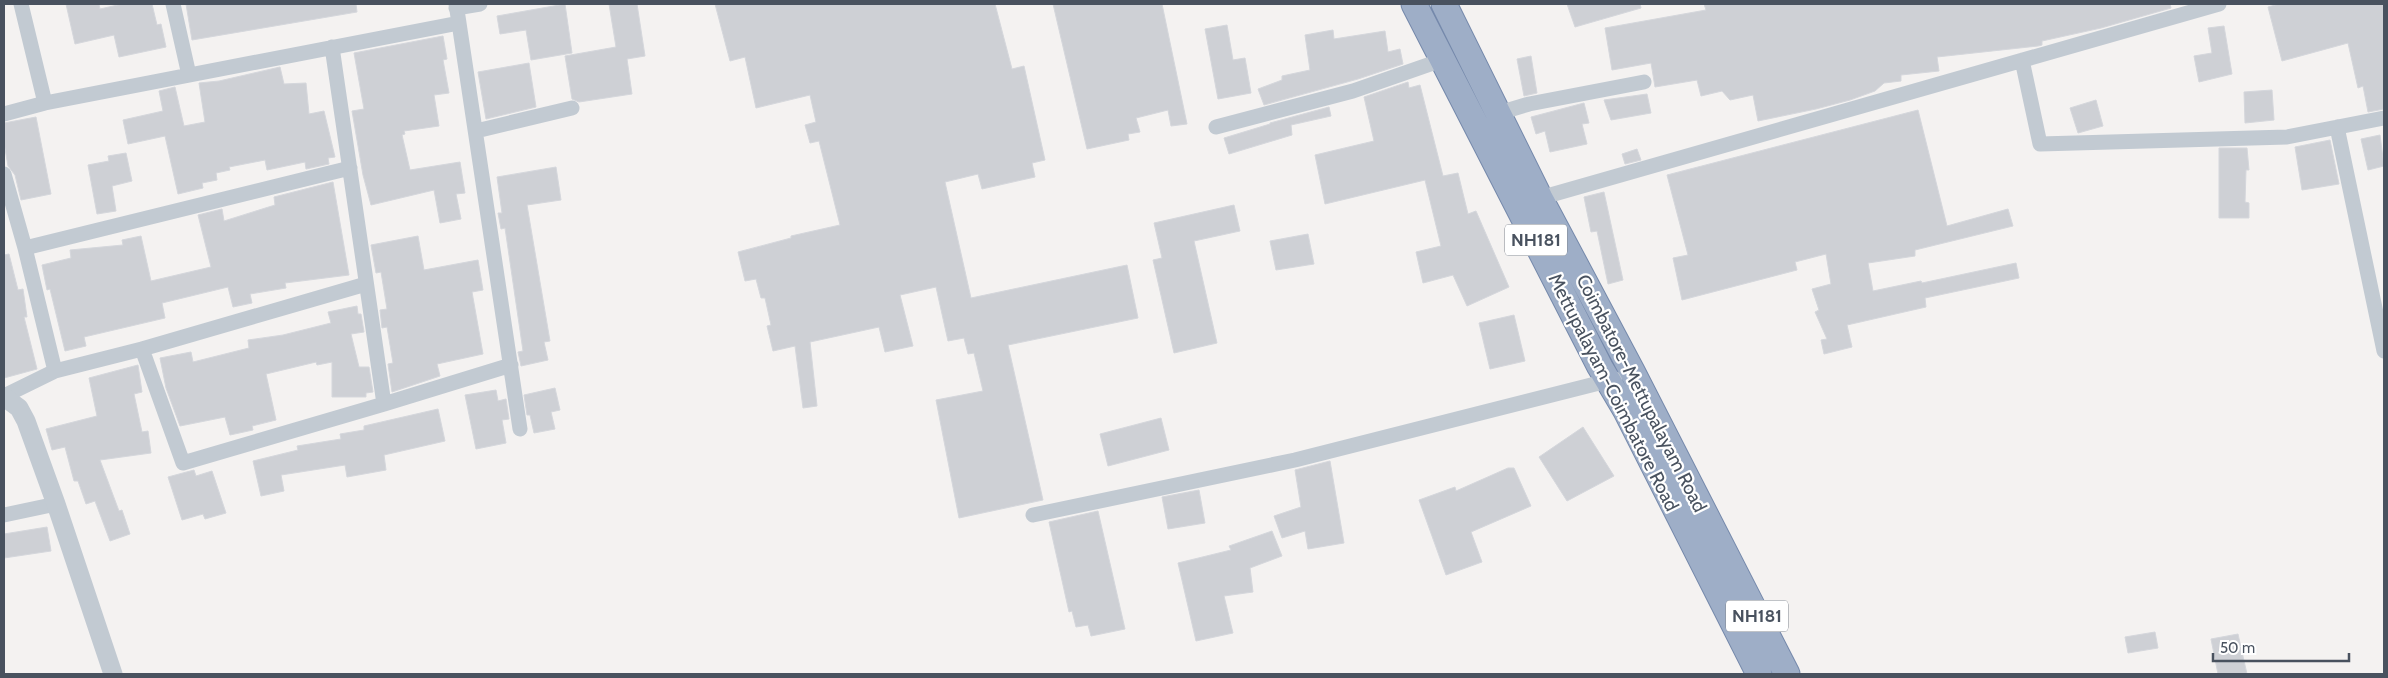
<svg xmlns="http://www.w3.org/2000/svg" width="2388" height="678" viewBox="0 0 2388 678" font-family="Cabin,sans-serif">
<style>
.building{fill:#ced0d5;stroke:#d5d7dc}
.lines{fill:none;stroke-linecap:round;stroke-linejoin:round}
.trunk-casing{stroke:#7589ab;stroke-width:27}
.minor{stroke:#c2cad2;stroke-width:15}
.tertiary{stroke:#c2cad2;stroke-width:19}
.trunk{stroke:#9eaec7;stroke-width:25}
.labels{text-anchor:middle;stroke-width:4.5;stroke-linejoin:round;paint-order:stroke}
.shield{fill:#fff;stroke:#80868f;stroke-width:1}
.shield-label{font-size:18px;font-weight:bold;fill:#49525f}
.street-label{font-size:19px;fill:#49525f;stroke:#fff}
</style>
<rect width="100%" height="100%" fill="#f4f2f1"/>
<!-- building -->
<path class="building" d="M66 4H99L100 9 122 4H152L157 25 161 24 166 47 119 57 114 35 75 44Z
M186 4H356L357 12 192 40Z
M565 4 572 53 531 60 526 30 500 34 497 16Z
M609 4H637L645 56 627 59 632 94 579 102 572 99 565 56 616 47Z
M715 4H995L1012 69 1024 66 1045 160 1032 163 1035 177 982 189 978 174 945 182 971 298 1127 265 1138 318 1008 345 1043 500 959 518 936 400 983 391 974 353 968 354 964 338 948 341 936 287 900 295 913 346 885 352 879 327 810 342 817 406 803 408 795 346 773 351 767 326 771 325 765 298H761L756 279 745 281 738 252 791 238V236L840 225 819 141 810 143 805 125 816 122 810 95 756 108 745 57 730 61Z
M1053 4H1162L1187 124 1171 126 1168 110 1136 118 1140 132 1128 134 1129 140 1087 149Z
M1567 4H1640L1641 8 1575 27Z
M1704 4H2170L2171 8 2101 28 2042 41V45L2038 46 1937 57 1939 71 1901 75V81L1884 83 1875 91 1850 100 1816 109 1758 121 1753 95 1730 100 1722 91 1701 96 1697 80 1655 87 1651 63 1612 70 1605 28 1706 10Z
M2279 4H2384V109L2368 112 2363 86 2358 88 2348 43 2282 61 2268 7Z
M1227 25 1233 60 1245 58 1251 93 1218 99 1205 29Z
M2224 26 2232 74 2199 82 2194 56 2212 53 2208 28Z
M1333 30 1334 39 1385 31 1388 52 1400 49 1403 64 1358 79 1264 105 1258 89 1282 80V76L1310 70 1305 35Z
M443 36 447 59 443 60 449 93 434 95 439 126 404 131 405 134 402 135 410 170 460 162 465 193 456 194 461 219 440 223 434 190 371 205 363 175 352 111 364 109 354 53Z
M1531 56 1537 93 1524 96 1517 59Z
M529 63 536 107 486 119 478 72Z
M280 67 284 84 306 83 309 114 324 111 335 157 328 158 329 164 306 169 305 162 267 170 265 160 229 167 230 170 216 173 217 180 202 183 203 188 178 194 165 136 128 144 123 120 163 111 159 91 175 87 184 126 205 122 199 83 219 81Z
M1408 82 1409 88 1420 85 1443 176 1458 173 1468 214 1476 211 1509 287 1467 306 1453 275 1423 283 1416 252 1441 246 1425 180 1325 204 1315 155 1374 141 1364 97Z
M2272 90 2274 120 2245 123 2244 92Z
M1647 94 1651 113 1611 120 1604 100Z
M2096 100 2103 126 2078 133 2070 108Z
M1584 103 1589 123 1582 124 1587 144 1550 152 1545 131 1536 134 1531 117Z
M1329 107 1331 116 1291 125 1292 135 1229 154 1224 138 1270 124V123Z
M1918 110 1947 226 2008 209 2013 226 1915 250V256L1868 263 1873 291 1921 281 1922 283 2016 263 2019 278 1925 298 1926 307 1847 325 1852 347 1824 354 1821 340 1827 339 1815 312 1819 310 1812 289 1831 284 1826 254 1795 262 1797 270 1682 300 1673 258 1688 255 1667 175Z
M36 117 51 194 21 200 15 175 8 166 4 143V123Z
M2380 135 2384 166 2368 170 2361 139Z
M2330 140 2339 184 2302 190 2295 147Z
M2219 148H2247L2249 170H2246L2245 202 2249 203V218H2219Z
M1637 149 1641 160 1625 164 1622 154Z
M126 153 132 181 112 186 116 211 97 214 88 165 109 161 108 156Z
M556 167 561 200 527 205 550 341 544 342 548 360 521 366 518 352 523 351 505 228 501 229 498 213H502L497 177Z
M333 182 349 275 285 283 286 288 250 294 252 303 233 307 228 287 162 303 165 318 84 337 86 346 65 351 50 289 47 290 42 265 71 258 70 250 123 245 122 240 141 236 151 281 211 267 198 215 222 209 224 221 275 205 274 197Z
M1604 192 1623 280 1608 284 1597 231 1591 232 1584 197Z
M1234 205 1240 231 1194 241 1217 343 1174 353 1153 260 1162 258 1154 223Z
M1308 234 1314 264 1276 270 1270 241Z
M418 236 424 270 478 260 483 290 472 292 483 354 437 364 440 376 392 392 388 364 393 363 387 327 382 328 380 310 387 309 381 272 376 273 371 245Z
M9 254 18 290 23 289 27 317H24L37 369 4 378V255Z
M357 306 358 314H361L364 332 351 334 359 367H369L373 392 366 393V397H332V362L317 365 316 362 266 374 276 420 252 426 253 430 230 435 225 417 180 426 166 388 160 358 191 352 193 362 249 348 248 340 283 335 331 323 328 312Z
M1514 315 1525 361 1490 369 1479 323Z
M138 365 142 392 134 394 142 432 148 431 151 453 100 460 119 511 122 510 130 534 110 541 95 501 86 504 78 481H74L65 447 52 450 46 429 97 416 89 378Z
M555 388 560 410 551 412 555 429 534 433 530 415H527L524 395Z
M496 390 498 401 506 399 509 419 502 420 506 443 476 449 465 395Z
M438 409 445 441 384 455 386 470 347 477 345 465 281 475 284 491 261 496 253 461 298 450 297 446 341 439 340 434 364 430V426Z
M1161 418 1169 450 1108 466 1100 434Z
M1583 427 1614 476 1567 501 1539 457Z
M1330 461 1344 543 1308 549 1305 531 1282 538 1274 516 1301 507 1295 470Z
M1508 468H1514L1531 506 1471 532 1482 562 1446 575 1419 500 1455 487 1456 491Z
M194 470 196 476 212 471 226 513 205 519 203 514 182 520 168 477Z
M1199 490 1205 523 1168 529 1162 497Z
M1098 511 1125 629 1091 636 1088 625 1076 627 1072 611 1069 612 1049 522Z
M47 527 51 551 4 558V534Z
M1272 531 1282 556 1250 568 1253 592 1224 596 1233 633 1196 641 1178 563 1231 550 1229 546Z
M2155 632 2158 648 2128 653 2125 637Z
M2238 634 2247 674H2218L2211 639Z"/>
<g class="lines">
<!-- trunk casing -->
<g class="trunk-casing">
<path id="trunk" d="M1414 4 1600 367 1626 411 1759 674
M1444 4 1540 198 1632 371 1787 674"/>
</g>
<!-- minor -->
<path class="minor" d="M21 4 45 103
M173 4 189 75
M456 8 480 4
M459 23 520 429
M2022 60 2040 144 2287 137 2384 118
M1499 113 1529 104 1644 82
M4 114 45 103 459 23 456 4
M1216 127 1353 91 1442 60
M2337 127 2384 351
M476 131 572 108
M4 174 25 248 55 371
M1540 198 2219 4
M25 248 350 168
M142 349 366 284
M4 396 55 371 142 349 183 463 384 404 332 47
M384 404 511 365
M4 515 56 504
M1033 515 1295 460 1615 379"/>
<!-- tertiary -->
<path class="tertiary" d="M4 397 19 408 26 421 56 504 113 674"/>
<!-- trunk -->
<use href="#trunk" class="trunk"/>
</g>
<g class="labels">
<!-- shield labels -->
<g class="shield">
<rect x="1505" y="224.5" width="62" height="31" rx="4"/>
<rect x="1726" y="600.5" width="62" height="31" rx="4"/>
</g>
<g class="shield-label">
<text x="1536" y="246">NH181</text>
<text x="1757" y="622">NH181</text>
</g>
<!-- street labels -->
<g class="street-label">
<text transform="translate(1614 392) rotate(63)" y="7">Mettupalayam-Coimbatore Road</text>
<text transform="translate(1642 393) rotate(63)" y="7">Coimbatore-Mettupalayam Road</text>
</g>
</g>
<!-- border -->
<rect width="2388" height="678" fill="none" stroke="#49525f" stroke-width="10"/>
<!-- scale -->
<path d="M2213 653v8h136v-8" fill="none" stroke="#49525f" stroke-width="2.5"/>
<text x="2220" y="653" font-size="15" fill="#49525f" stroke="#ffffff" stroke-width="4" paint-order="stroke">50 m</text>
</svg>
